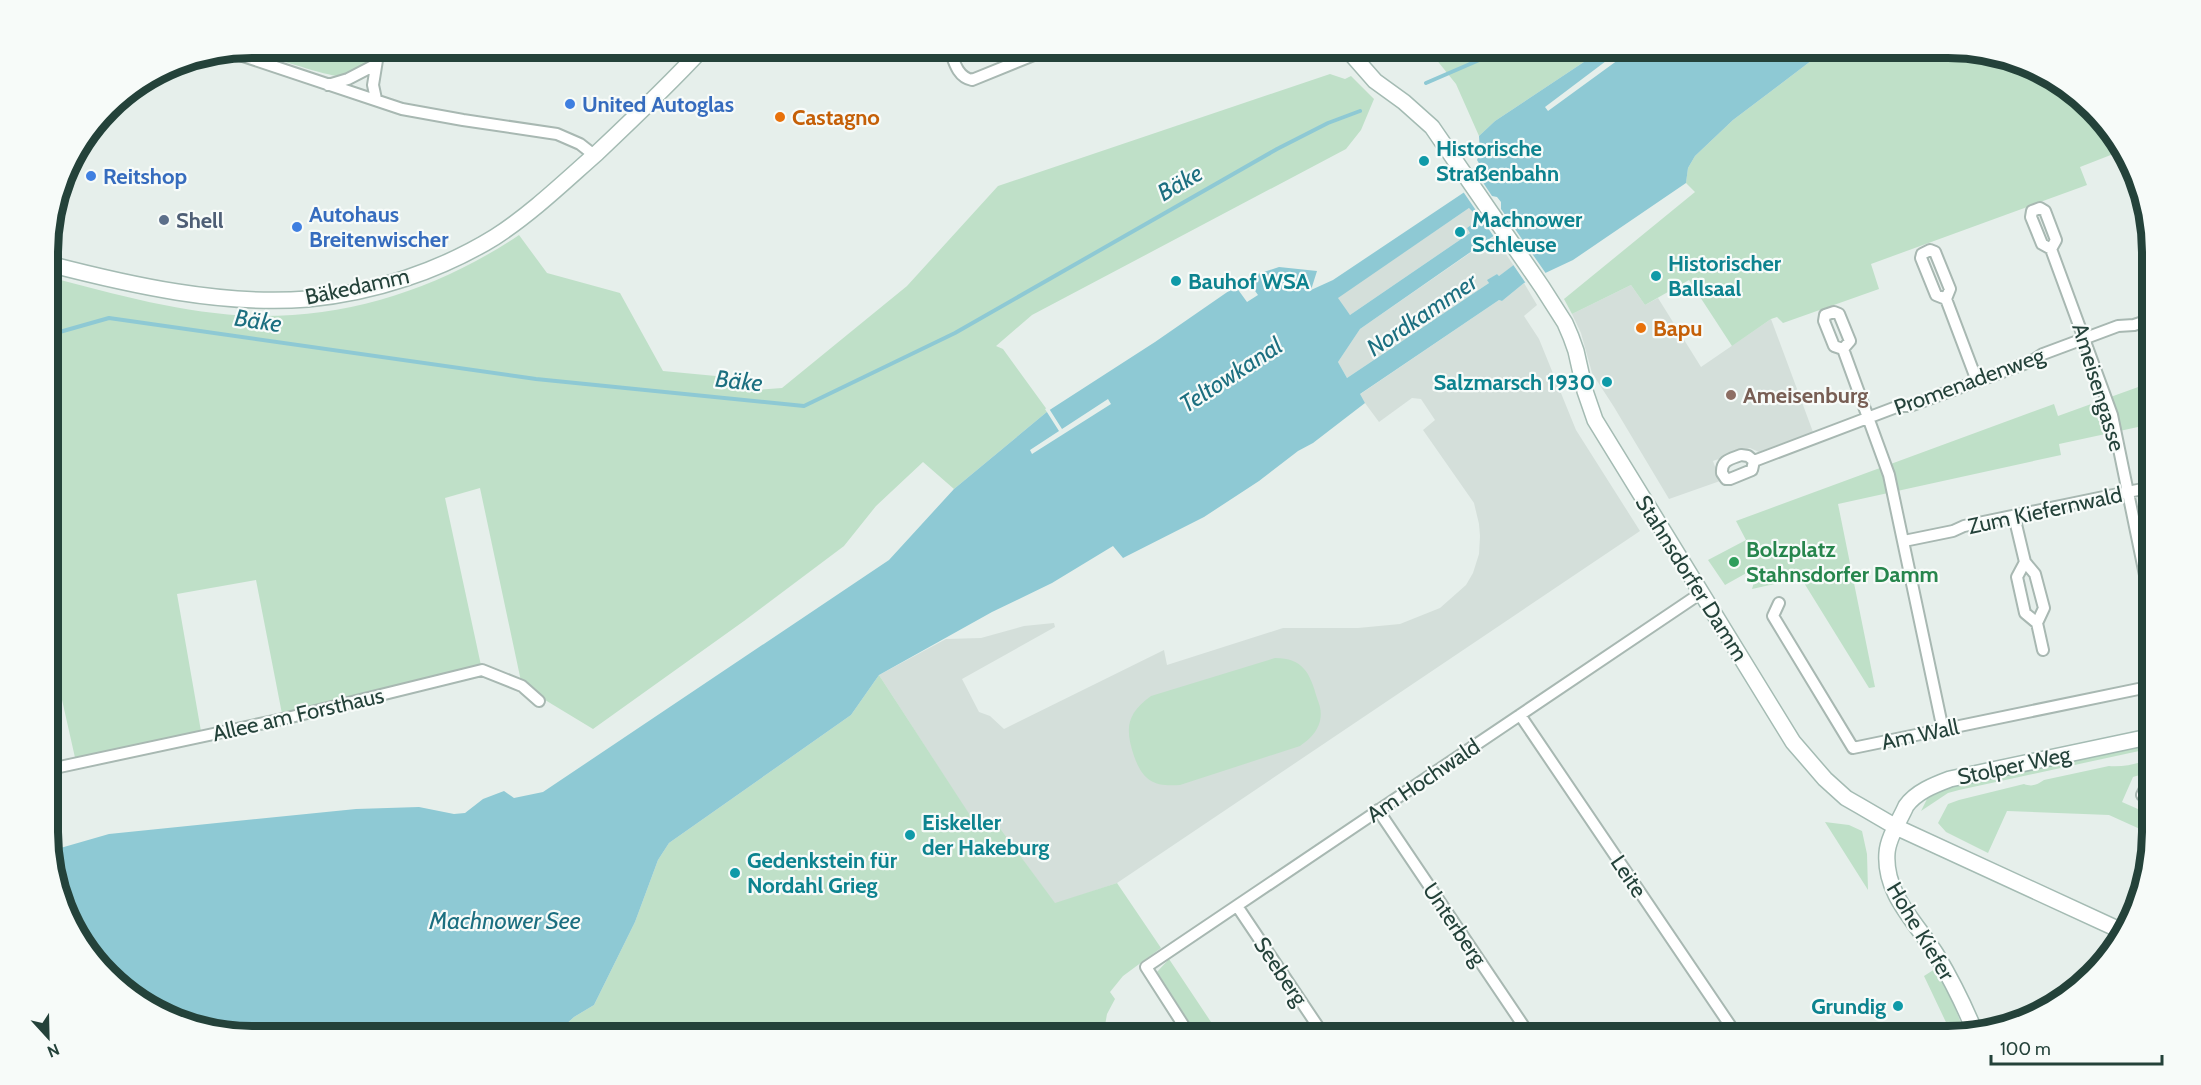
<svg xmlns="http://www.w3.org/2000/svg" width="2201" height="1085" viewBox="0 0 2201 1085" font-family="Cabin,sans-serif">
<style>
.built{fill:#d4dfda}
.green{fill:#bfe0c8}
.water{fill:#8ec9d4;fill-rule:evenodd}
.pier{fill:#e6efeb}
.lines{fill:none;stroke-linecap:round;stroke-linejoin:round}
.stream{stroke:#8ec9d4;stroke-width:4}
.street-casing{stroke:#a8b8b2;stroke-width:14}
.secondary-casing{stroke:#a4bbb3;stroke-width:18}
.street{stroke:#fff;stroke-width:10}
.secondary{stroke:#fff;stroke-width:15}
.shop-dot{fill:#3f7fe0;stroke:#f7fbf9;stroke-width:2}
.food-dot{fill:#e8710a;stroke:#f7fbf9;stroke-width:2}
.culture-dot{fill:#0f9aa8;stroke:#f7fbf9;stroke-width:2}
.service-dot{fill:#5c6f8a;stroke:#f7fbf9;stroke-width:2}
.education-dot{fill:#8d6e63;stroke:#f7fbf9;stroke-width:2}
.leisure-dot{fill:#2e9e5b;stroke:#f7fbf9;stroke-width:2}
.labels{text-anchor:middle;stroke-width:4.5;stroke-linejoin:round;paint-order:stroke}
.shop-label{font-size:22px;font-weight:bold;fill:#366cbe;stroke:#f7fbf9;text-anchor:start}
.food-label{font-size:22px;font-weight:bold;fill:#c56008;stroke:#f7fbf9;text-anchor:start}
.culture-label{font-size:22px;font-weight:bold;fill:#0d838f;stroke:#f7fbf9;text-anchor:start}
.service-label{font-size:22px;font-weight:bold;fill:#4e5e75;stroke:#f7fbf9;text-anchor:start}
.street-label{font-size:22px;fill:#24423a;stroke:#f7fbf9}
.education-label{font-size:22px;font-weight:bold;fill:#785e54;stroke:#f7fbf9;text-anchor:start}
.leisure-label{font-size:22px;font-weight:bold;fill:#27864d;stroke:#f7fbf9;text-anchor:start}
.water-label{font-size:24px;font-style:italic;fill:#1c6f80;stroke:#f7fbf9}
.rim{fill:none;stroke:#24423a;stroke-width:8}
</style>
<rect width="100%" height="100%" fill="#e6efeb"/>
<!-- built -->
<path class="built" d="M1469 208 1475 210 1481 219 1470 233 1350 315 1337 298Z
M1496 235 1516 264 1499 276 1497 274 1488 280 1489 283 1347 378 1338 362 1360 329Z
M1524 283 1537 305 1524 316 1539 339 1576 430 1640 531 1117 883 1055 904 994 820 979 830 879 675 946 639 981 638 1024 626 1054 623 1055 627 962 679 979 712 990 716 1004 729 1164 650 1167 665 1283 628H1358L1400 624 1440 608 1466 585 1473 573 1479 554 1480 536 1479 524 1474 503 1423 430 1435 420 1421 399 1412 398 1379 422 1359 395 1499 300 1502 301Z
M1631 285 1645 305 1658 298 1701 367 1771 319 1813 432 1759 452 1750 448 1713 461 1720 481 1669 499 1614 407 1592 373 1581 333 1572 314Z"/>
<!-- green -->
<path class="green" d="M256 48H374C371 63 354 73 339 76 331 77 274 58 261 55Z
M1427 48H1605L1495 121 1479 136 1456 84Z
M1828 48H1949L2039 69 2111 128 2121 151 2080 167 2087 185 1871 264 1879 289 1783 323 1777 317 1771 319 1732 346 1689 280 1645 305 1631 285 1572 314 1564 299 1695 192 1686 183 1688 168 1695 156 1733 120Z
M1330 74 1345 79 1351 76 1374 99 1361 130 1346 149 1032 315 996 346 1003 349 1048 411 954 489 923 462 876 506 844 546 744 621 593 729 522 686 480 488 445 498 482 670 283 719 256 580 177 594 202 737 76 762 49 642V277C115 294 184 314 254 316 349 318 440 288 519 235L547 273 620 293 663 371 737 378 756 390 782 388 907 286 998 186Z
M2152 382V424L2059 444 2061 455 1838 504 1875 687 1869 688 1801 578 1752 589 1759 566 1725 585 1708 560 1746 540 1736 521 2054 404 2058 416Z
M1275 658C1303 658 1310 673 1317 698 1320 706 1322 712 1320 721 1317 732 1310 739 1300 746L1180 785C1154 787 1143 781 1134 756 1125 729 1126 714 1151 696Z
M879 675 979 829 994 820 1055 903 1117 883 1161 948 1123 976 1110 992 1115 999 1107 1014 1103 1037H552L574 1017 594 1005 635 922 658 860 669 843 851 715Z
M2153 744V748L1959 790 1948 793 1921 811 1927 799 1948 787Z
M2153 757V771L2133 777 2122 802 2147 813 2140 829 2109 815 2007 811 1988 853 1946 832 1938 823 1948 804 1959 800 2024 784C2032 787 2037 785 2044 780L2109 766C2124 767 2140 764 2153 757Z
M1825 822 1849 825 1862 831 1867 854 1868 890Z
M1169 959 1221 1037H1199L1157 972Z
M1935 969 1950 996 1966 1035 1953 1037 1924 976Z"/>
<!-- water -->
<path class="water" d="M1605 48H1828L1733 120 1695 156 1688 168 1686 183 1573 260 1524 283 1502 301 1499 300 1360 394 1365 403 1313 443 1298 451 1259 481 1204 517 1123 558 1113 546 1052 583 992 612 879 675 851 715 669 843 658 860 635 922 594 1005 574 1017 552 1037H252L162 1016 90 957 50 860V851L109 834 356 809 419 807 454 814 465 813 483 799 504 791 514 798 543 792 889 560 954 489 1048 411 1155 342 1236 286 1258 274 1279 267 1317 271 1311 290 1333 280 1487 177 1477 160 1480 153 1479 136 1495 121ZM1469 208 1473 212 1475 210 1481 218 1467 228 1470 233 1350 315 1338 298ZM1495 235 1515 264 1499 276 1497 274 1487 280 1489 283 1347 378 1338 362 1360 329Z"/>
<!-- pier -->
<path class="pier" d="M1614 55 1618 60 1548 111 1545 107Z
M1480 178 1492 196 1497 197 1501 202V209L1547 275 1527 285 1462 190Z
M1245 277 1258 295 1247 302 1234 284Z
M1108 399 1111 404 1032 454 1030 450 1059 431 1045 409 1047 408 1048 407 1062 429Z"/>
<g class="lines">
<!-- stream -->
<path class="stream" d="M1426 83 1507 48
M49 335 109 318 536 379 804 406 955 333 1277 149 1328 123 1360 111"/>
<!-- street casing -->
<g class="street-casing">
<path id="street" d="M949 48C954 61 957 77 972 80L1051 48
M231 52 402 109 463 120 557 134 580 144 594 155
M328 85 348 79 375 65
M376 99 373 85 379 48
M2051 249 2056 240 2045 211 2040 208 2032 211 2031 217 2042 244 2051 249 2112 415 2152 609
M1946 299 1950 289 1935 252 1930 250 1922 254 1921 258 1936 295 1946 299 1977 381
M1843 349 1834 346 1824 321 1825 315 1834 312 1839 314 1850 341 1843 349 1889 475 1943 730
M1741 455 1748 456 1754 461 1752 470 1730 479H1726L1722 473C1721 460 1731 459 1741 455Z
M1754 461 1899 406H1910L2032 361 2043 354 2118 326 2134 325 2152 319
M2014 516 2025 562 2017 577 2025 613 2037 623 2043 650
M1904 541 1953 531 1964 526 2152 487
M2025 562 2035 574 2044 608 2037 623
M1779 603 1773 616 1853 748 2153 686
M1520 715 1738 1037
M50 769 283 719 482 670 522 686 539 701
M2142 795 2149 781 2153 780
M1378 810 1531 1037
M1237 906 1325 1037
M1191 1037 1146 967 1701 593"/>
</g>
<!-- secondary casing -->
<g class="secondary-casing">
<path id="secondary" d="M1346 48 1375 81 1404 102 1432 127 1542 287 1565 323 1571 337 1576 351 1585 391 1595 420 1793 742 1825 779 1846 798 1860 806 1896 827 2124 932
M49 264C130 285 223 306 308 299 373 293 440 271 495 237 532 213 564 182 597 153 633 119 669 85 703 48
M1975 1032C1964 1005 1951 979 1936 954 1916 922 1884 894 1887 853 1888 837 1900 820 1906 806 1916 792 1934 785 1950 779L2153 736"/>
</g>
<!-- street -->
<use href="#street" class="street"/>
<!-- secondary -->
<use href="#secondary" class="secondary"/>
</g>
<!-- markers -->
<g class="shop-dot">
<circle cx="570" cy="104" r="6"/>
<circle cx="91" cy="176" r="6"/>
<circle cx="297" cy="227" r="6"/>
</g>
<g class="food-dot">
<circle cx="780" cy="117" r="6"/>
<circle cx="1641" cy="328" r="6"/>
</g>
<g class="culture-dot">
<circle cx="1424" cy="161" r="6"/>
<circle cx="1460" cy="232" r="6"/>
<circle cx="1656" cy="276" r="6"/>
<circle cx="1176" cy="281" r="6"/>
<circle cx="1607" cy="382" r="6"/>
<circle cx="910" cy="835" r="6"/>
<circle cx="735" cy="873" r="6"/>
<circle cx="1898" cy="1006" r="6"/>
</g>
<circle class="service-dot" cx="164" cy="220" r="6"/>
<circle class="education-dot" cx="1731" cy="395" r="6"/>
<circle class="leisure-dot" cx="1734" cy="562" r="6"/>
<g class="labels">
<!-- shop labels -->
<g class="shop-label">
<text x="582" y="112">United Autoglas</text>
<text x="103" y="184">Reitshop</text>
<text x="309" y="222">Autohaus<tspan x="309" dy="25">Breitenwischer</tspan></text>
</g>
<!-- food labels -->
<g class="food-label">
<text x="792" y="125">Castagno</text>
<text x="1653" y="336">Bapu</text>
</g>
<!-- culture labels -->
<g class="culture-label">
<text x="1436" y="156">Historische<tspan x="1436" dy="25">Straßenbahn</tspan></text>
<text x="1472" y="227">Machnower<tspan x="1472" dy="25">Schleuse</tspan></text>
<text x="1668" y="271">Historischer<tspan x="1668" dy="25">Ballsaal</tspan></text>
<text x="1188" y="289">Bauhof WSA</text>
<text x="1595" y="390" text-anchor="end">Salzmarsch 1930</text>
<text x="922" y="830">Eiskeller<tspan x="922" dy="25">der Hakeburg</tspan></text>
<text x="747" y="868">Gedenkstein für<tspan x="747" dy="25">Nordahl Grieg</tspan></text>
<text x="1886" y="1014" text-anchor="end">Grundig</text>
</g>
<!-- service labels -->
<g class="service-label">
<text x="176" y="228">Shell</text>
</g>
<!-- street labels -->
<g class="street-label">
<text transform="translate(357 286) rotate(-12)" y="8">Bäkedamm</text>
<text transform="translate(1969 381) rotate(-20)" y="8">Promenadenweg</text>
<text transform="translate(2099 387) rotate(73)" y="8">Ameisengasse</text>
<text transform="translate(2045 510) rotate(-12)" y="8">Zum Kiefernwald</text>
<text transform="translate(1692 578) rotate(58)" y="8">Stahnsdorfer Damm</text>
<text transform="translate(298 714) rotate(-13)" y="8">Allee am Forsthaus</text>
<text transform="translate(1920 734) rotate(-12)" y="8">Am Wall</text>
<text transform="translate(2014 765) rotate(-12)" y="8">Stolper Weg</text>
<text transform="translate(1423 780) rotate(-34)" y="8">Am Hochwald</text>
<text transform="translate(1629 876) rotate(56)" y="8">Leite</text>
<text transform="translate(1455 924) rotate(56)" y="8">Unterberg</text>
<text transform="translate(1921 931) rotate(59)" y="8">Hohe Kiefer</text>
<text transform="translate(1281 971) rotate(56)" y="8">Seeberg</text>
</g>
<!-- education labels -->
<g class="education-label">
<text x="1743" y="403">Ameisenburg</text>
</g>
<!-- leisure labels -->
<g class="leisure-label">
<text x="1746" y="557">Bolzplatz<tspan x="1746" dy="25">Stahnsdorfer Damm</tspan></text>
</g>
<!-- water labels -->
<g class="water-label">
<text transform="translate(1180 183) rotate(-30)" y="8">Bäke</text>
<text transform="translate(1422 315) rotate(-34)" y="8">Nordkammer</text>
<text transform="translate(258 321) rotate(8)" y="8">Bäke</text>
<text transform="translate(1231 375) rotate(-33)" y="8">Teltowkanal</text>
<text transform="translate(739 381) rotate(6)" y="8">Bäke</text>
<text x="505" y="929">Machnower See</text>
</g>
</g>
<!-- crop -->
<path d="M0 0H2201V1085H0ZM252 58H1948A194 194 0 0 1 2142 252V832A194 194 0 0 1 1948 1026H252A194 194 0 0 1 58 832V252A194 194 0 0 1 252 58Z" fill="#f7fbf9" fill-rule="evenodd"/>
<path class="rim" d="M252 58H1948A194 194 0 0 1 2142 252V832A194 194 0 0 1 1948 1026H252A194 194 0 0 1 58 832V252A194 194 0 0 1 252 58Z"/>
<!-- north arrow -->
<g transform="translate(48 1037) rotate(158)" stroke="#f7fbf9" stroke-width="4.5" paint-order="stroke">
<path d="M0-4.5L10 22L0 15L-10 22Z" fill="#24423a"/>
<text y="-9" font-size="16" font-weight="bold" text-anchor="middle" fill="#24423a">N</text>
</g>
<!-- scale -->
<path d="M1991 1055v9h171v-9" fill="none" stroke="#24423a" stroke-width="3"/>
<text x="2000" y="1055" font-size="18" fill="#24423a" stroke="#f7fbf9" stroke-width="4.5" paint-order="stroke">100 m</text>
</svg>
